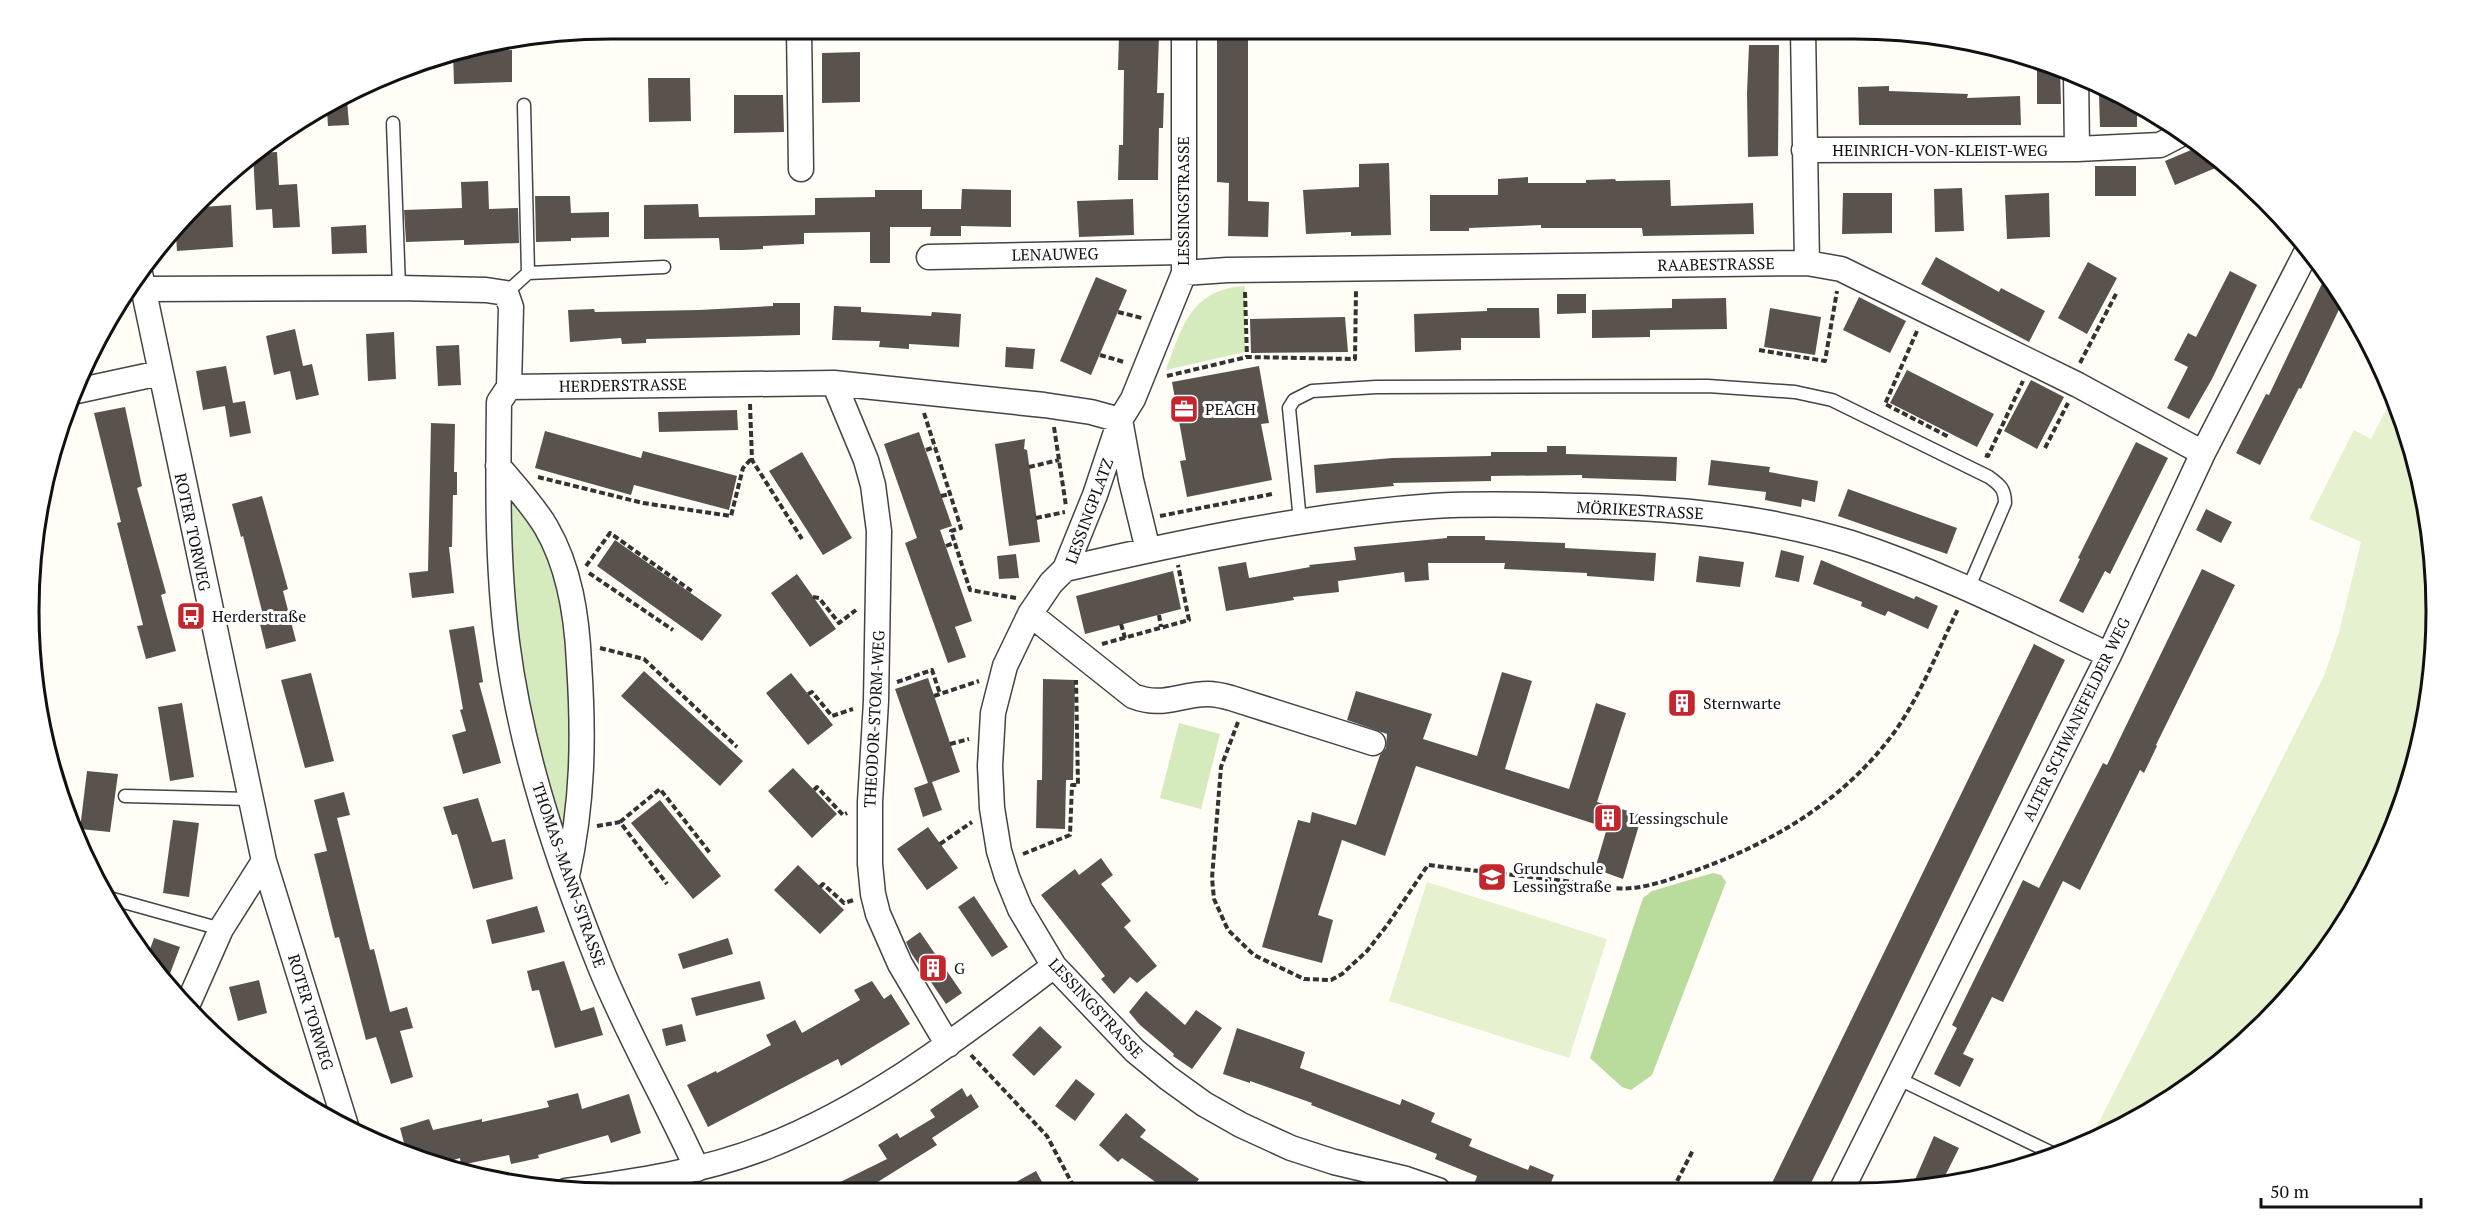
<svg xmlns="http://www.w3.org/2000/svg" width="2465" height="1222" viewBox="0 0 2465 1222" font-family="'PT Serif',serif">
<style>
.green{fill:#d5ebbd}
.forest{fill:#b9dc9c}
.pitch{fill:#e6f2cf}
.building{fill:#5a524d}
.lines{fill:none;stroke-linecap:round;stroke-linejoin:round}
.lane-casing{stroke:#444;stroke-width:15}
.street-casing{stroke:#444;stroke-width:27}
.path{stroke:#333;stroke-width:4;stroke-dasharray:6 3;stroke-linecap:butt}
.lane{stroke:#fff;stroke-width:12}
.street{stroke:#fff;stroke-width:24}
.labels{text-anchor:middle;stroke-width:6;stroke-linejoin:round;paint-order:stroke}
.street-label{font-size:16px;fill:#111;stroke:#fff}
.poi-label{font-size:16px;fill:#111;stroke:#fff;text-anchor:start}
.rim{fill:none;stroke:#111;stroke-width:3}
</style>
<rect width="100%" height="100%" fill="#fffdf5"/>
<!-- green -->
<path class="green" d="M1245 286V352L1166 370C1182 327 1191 289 1245 286Z
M511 497 551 555 572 619 570 836 561 835 523 696 508 535Z
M1179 723 1220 734 1201 809 1160 798Z"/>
<!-- forest -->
<path class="forest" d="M1713 873 1721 875 1726 882 1652 1075 1631 1090 1622 1087 1590 1058 1643 898 1652 891Z"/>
<!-- pitch -->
<path class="pitch" d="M2393 396 2405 423 2431 535 2435 649 2417 761 2377 868 2292 995 2178 1095 2091 1138 2324 676 2339 632 2361 542 2309 519 2354 430 2371 439Z
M1427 882 1607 939 1569 1058 1389 1001Z"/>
<!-- building -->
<path class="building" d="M1217 29H1248V201L1269 202 1268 237 1228 236 1229 183 1217 182Z
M1119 35 1159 36 1157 93H1164L1163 128H1159L1158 180H1118L1119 145H1123L1124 70H1118Z
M1749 45H1779L1778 156 1748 157 1747 93Z
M512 50V82L454 84 453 52Z
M860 52V102L822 103V53Z
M2037 66H2051L2060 69 2061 104H2037Z
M648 78H690L691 121 649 122Z
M1889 86V91L1968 94 1967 98 2020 96 2021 125H1859L1858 87Z
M2099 94H2120L2137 104V127H2100Z
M734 95H783L784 132 734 133Z
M347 100 349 125 328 126 327 111Z
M2203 145 2225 164 2175 185 2165 161Z
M277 152 279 185 297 184 300 227 273 228 272 209 256 210 253 153Z
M1389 163 1391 235 1351 236V232L1306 234 1303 190 1359 187V164Z
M2095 166H2136V196H2095Z
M1528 177V183H1586V180L1615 179 1616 181 1670 180 1671 206 1753 203 1754 234 1643 236 1642 228H1541V225L1469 228V231H1430V195H1498V179Z
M488 181 489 209 518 208 519 243 464 245V240L406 242 404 210 462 208 461 182Z
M1962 188 1964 231 1935 232 1934 189Z
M962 189 1011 190V227L961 226V236H930L931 227H890V263H870V232L804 233V244L763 246V249L742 250H720L719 238 644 239V205L698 204 699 217 815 215V198L875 197V190H922V209H961Z
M1843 193H1892V233L1842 234Z
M2049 193 2050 237 2007 239 2005 195Z
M535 196H570L571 213 609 212V237L571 238V241L536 242Z
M1133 199 1134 235 1079 237 1077 201Z
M231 205 233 247 177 251 176 235 202 207Z
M366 225 367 253 332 254 331 227Z
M1936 257 1999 292 2001 288 2045 311 2029 342 1921 284Z
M2088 262 2117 278 2087 334 2058 318Z
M2230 271 2257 285 2212 379 2189 419 2167 408 2188 367 2174 360 2188 333 2196 337Z
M2326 275 2344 299 2301 389 2299 388 2260 465 2236 453 2266 394 2269 395Z
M1096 277 1127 290 1091 375 1060 361Z
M1557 294H1586V313L1557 314Z
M1859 297 1906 321 1890 353 1843 330Z
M1726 298 1727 329 1650 330V337L1592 338V310L1672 308V299Z
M773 303H800V335L646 339V343L622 344 621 338 570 342 568 310 594 309 595 312 699 310 773 306Z
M834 306 861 307V312L931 316 932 312 961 314 959 347 909 344V349L879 347 880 341 832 340Z
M1487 308H1539L1540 338H1461V350L1415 352 1414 314 1487 311Z
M1770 308 1821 317 1815 355 1764 347Z
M1345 317 1348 352 1251 353 1250 319Z
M295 329 303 366 312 364 319 395 296 400 290 371 274 375 266 336Z
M394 332 396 379 368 381 366 334Z
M459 345 461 385 438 386 436 346Z
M1006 347 1035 349 1033 369 1005 367Z
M226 366 233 403 245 401 251 433 230 437 225 406 203 410 196 371Z
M1259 366 1269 423 1261 424 1272 480 1187 497 1180 461 1186 460 1172 382Z
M1907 370 1994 414 1977 447 1890 403Z
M2031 380 2064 397 2037 449 2004 431Z
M125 407 142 486 137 488 166 593 161 595 176 651 146 659 137 626 143 625 117 523 121 522 94 413Z
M737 410 738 430 659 432 658 412Z
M431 423 455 424 454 472H457V495H453L452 547H449L454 593 412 598 409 573 428 571Z
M545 431 641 458 643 451 737 476 729 510 634 485 631 495 535 468Z
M919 432 952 526 940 530 972 621 955 627 966 657 948 663 905 543 917 538 884 444Z
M1025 439 1024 449 1027 450 1040 542 1009 546 995 444Z
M2136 442 2168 458 2110 574 2105 571 2083 613 2059 601 2080 559 2078 558Z
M1547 446H1566V454L1677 457 1676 481 1582 478V475L1491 476V481L1393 483 1394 486 1316 493 1314 465 1392 458 1491 456V452H1547Z
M802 452 852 538 823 555 769 471Z
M1711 460 1770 467 1769 472 1818 481 1815 502 1802 499 1801 507 1765 500 1766 492 1708 485Z
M1848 489 1957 528 1947 554 1838 516Z
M262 496 288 589 283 591 296 641 266 649 258 616 263 615 243 536 241 537 232 504Z
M2206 509 2232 522 2221 543 2196 530Z
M1447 536H1485V540L1565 543V548L1656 553 1654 581 1587 576V573L1504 569 1505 563H1428L1429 580 1405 582 1404 572 1338 581 1339 592 1293 597 1294 600 1226 611 1218 567 1246 562 1249 578 1310 567 1309 565 1356 560 1354 547 1447 538Z
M615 540 722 615 702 641 597 566Z
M1781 550 1804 556 1799 582 1775 577Z
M1016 554 1019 578 999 579 997 556Z
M1699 556 1744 562 1740 587 1696 582Z
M1821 560 1914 599 1916 596 1938 606 1928 629 1888 611 1885 616 1861 606 1862 602 1813 584Z
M2202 569 2235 585 2156 745 2157 746 2144 773 2140 770 2080 890 2063 881 2003 1002 1992 997 1963 1054 1974 1059 1960 1087 1934 1074 1957 1028 1952 1025 2023 880 2039 888 2103 763 2107 765Z
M1173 571 1181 609 1085 634 1076 596Z
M797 574 836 629 810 647 771 593Z
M474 626 483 682 479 683 501 763 463 774 452 735 466 731 460 710 463 709 449 630Z
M2034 644 2065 660 1829 1147 1808 1189H1769Z
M644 671 743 761 720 786 621 696Z
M1502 672 1532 681 1505 769 1569 789 1596 703 1626 713 1597 802 1642 815 1623 879 1595 869 1607 828 1416 766 1385 856 1342 840 1318 915 1333 920 1322 963 1262 947 1298 820 1310 823 1312 812 1356 825 1380 755 1386 748 1387 734 1347 720 1356 691 1432 714 1423 739 1477 756Z
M311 673 334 761 305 768 281 680Z
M791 673 833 725 808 745 766 693Z
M928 678 960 772 932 782 942 810 923 817 914 788 928 783 895 689Z
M1043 679 1075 680 1073 780H1066L1065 829 1036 828 1037 780H1042Z
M182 703 194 777 170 781 158 707Z
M793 768 837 814 812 838 768 791Z
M87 771 118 774 110 832 80 829Z
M344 792 350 815 337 818 370 950 374 949 390 1012 407 1007 413 1028 400 1031 413 1077 391 1084 376 1037 366 1040 339 937 335 938 314 854 327 851 314 800Z
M478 798 492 842 505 839 513 879 473 889 457 834 452 835 443 807Z
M660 800 721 876 693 899 631 823Z
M173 820 199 823 189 897 163 893Z
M928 827 958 868 927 890 897 849Z
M1101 858 1113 875 1101 884 1131 921 1124 927 1157 966 1137 983 1130 977 1114 994 1101 979 1105 976 1041 895 1075 869 1079 875Z
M798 865 844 910 820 934 774 890Z
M974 896 1008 947 992 957 958 907Z
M537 906 545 932 492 944 486 920Z
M920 932 962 993 946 1004 911 953 906 942Z
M154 938 180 947 168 979 149 952Z
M728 938 733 954 683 969 678 954Z
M564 961 581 1011 594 1007 603 1035 555 1048 539 990 532 991 527 971Z
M259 980 267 1013 238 1021 229 987Z
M760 981 765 999 696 1016 691 998Z
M872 981 884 999 891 994 910 1024 841 1066 838 1059 708 1127 687 1085 716 1071 717 1073 771 1045 766 1035 795 1020 802 1033 860 1000 854 990Z
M1146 991 1185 1025 1196 1010 1222 1028 1192 1069 1173 1056 1174 1054 1140 1025 1129 1012Z
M682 1024 686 1041 666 1046 662 1029Z
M1040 1026 1062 1047 1034 1076 1012 1055Z
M1237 1028 1305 1052 1300 1068 1400 1105 1402 1099 1435 1113 1431 1122 1472 1139 1469 1146 1528 1170 1530 1165 1554 1175 1548 1190H1494L1475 1182 1477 1176 1435 1159 1437 1154 1311 1105 1312 1103 1250 1081V1083L1223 1074Z
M1076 1079 1095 1094 1075 1121 1055 1106Z
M962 1088 967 1097 971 1094 979 1107 932 1138 937 1145 876 1183 880 1191 820 1192 887 1159 878 1145 897 1133 900 1138 935 1117 930 1110Z
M578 1093 582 1109 629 1094 641 1133 611 1143 608 1135 538 1155 539 1158 511 1164 509 1155 461 1165 460 1158 438 1165 407 1154 400 1128 429 1119 433 1130 482 1119V1122L549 1107 547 1101Z
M1126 1113 1146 1130 1140 1137 1199 1179 1191 1191H1168L1122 1158 1118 1162 1099 1145Z
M1934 1136 1959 1148 1940 1186 1911 1189Z
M1036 1171 1047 1191H1000Z"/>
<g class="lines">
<!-- lane casing -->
<g class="lane-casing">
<path id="lane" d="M524 105 528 273
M393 123 399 288
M506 293 528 273 664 267
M1300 521 1289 408 1294 400 1312 391 1376 387 1708 386 1795 392 1832 400 1989 477C2000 485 2005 489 2005 503L1968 589
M125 796 250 799
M113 899 221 929
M1897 1078 2056 1155"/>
</g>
<!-- street casing -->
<g class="street-casing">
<path id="street" d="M799 29 801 169
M1184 29V273L1133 399 1120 420 1095 495 1065 569 1051 583 1030 614 1005 666 993 713 990 766 992 808 999 851 1007 877 1020 909 1054 966 1135 1051 1168 1078 1204 1104 1241 1125 1291 1148 1334 1162 1406 1179 1438 1190
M1803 30 1807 263
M2076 75 2077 149 2160 145 2183 133
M1804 150 2077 149
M929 257 1182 252
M140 273 264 861 347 1129
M1184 273 1227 270 1807 263 1841 269 2078 385 2203 453
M144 289 399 288 486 290 506 293 511 307 509 387 834 383 1044 405 1091 412 1120 420 1131 480 1148 550
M834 383 866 460 873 485 879 531 876 701 870 802V864L873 894 878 914 900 964 948 1045
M509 387 499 402C498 482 497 563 507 642 521 753 558 861 599 964 627 1034 666 1100 697 1169
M72 392 160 373
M498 466C515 486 533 505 546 527 570 568 577 617 579 663 584 738 583 802 567 876
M1065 569C1186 541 1309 515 1433 506 1483 503 1534 505 1584 506 1674 508 1764 516 1851 543 1940 572 2024 615 2109 655
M1030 614 1133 696C1163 708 1179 694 1208 694 1215 694 1224 696 1231 698L1373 743
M187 1006 221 929 264 861
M1842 1189 2109 655 2203 453 2308 249
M566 1191C633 1182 702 1172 766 1147 873 1105 963 1034 1054 966"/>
</g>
<!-- path -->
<path class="path" d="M1245 292 1247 357
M1118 312 1142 318
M1917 331 1885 404 1949 437
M1759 350 1825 361 1837 291
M1100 355 1124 362
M2080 363 2117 292
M1167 376 1247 357 1355 359 1356 290
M750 404 752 460 802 539
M924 413 961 528 951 531 970 590 1016 598
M1054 427 1066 506
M2045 448 2068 403
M926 450 935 447
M1985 455 1988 456 2023 381
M1029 467 1059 460
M538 477 643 503 731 516 743 468 752 458
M941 496 950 494
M1160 516 1272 494
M1036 518 1065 512
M946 546 954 543
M586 566 610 533 693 592
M589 573 673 630
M813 597 819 598 839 623 856 610
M1159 615 1161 627
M1121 624 1125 638
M1102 644 1189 620 1178 565
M600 648 644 659 737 747
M897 682 932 670 940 694
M808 694 812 692 832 716 853 709
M934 696 979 681
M1238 722 1221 767 1212 878 1214 899 1228 930 1254 955 1304 979 1331 980 1342 974 1367 951 1388 924 1428 865C1476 871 1525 876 1573 882 1591 884 1613 890 1632 888 1654 886 1676 877 1697 870 1774 842 1844 800 1893 734 1920 697 1938 650 1958 609
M950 744 969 739
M814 790 817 787 843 815 847 813
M620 822 660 789 710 853
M597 826 620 822 667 884
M940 844 972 822
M1023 854 1070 835 1072 785H1078L1076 680
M820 887 823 884 844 903 854 900
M971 1055 1047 1136 1076 1191
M1673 1189 1693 1150"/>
<!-- lane -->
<use href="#lane" class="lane"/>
<!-- street -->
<use href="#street" class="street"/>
</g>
<!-- icons -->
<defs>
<g id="office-square" transform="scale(1.5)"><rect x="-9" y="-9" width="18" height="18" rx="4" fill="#c4262e" stroke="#fff"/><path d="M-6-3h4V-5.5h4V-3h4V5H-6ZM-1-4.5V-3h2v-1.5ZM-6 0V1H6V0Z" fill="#fff"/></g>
<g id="bus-square" transform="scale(1.5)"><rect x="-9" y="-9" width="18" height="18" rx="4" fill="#c4262e" stroke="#fff"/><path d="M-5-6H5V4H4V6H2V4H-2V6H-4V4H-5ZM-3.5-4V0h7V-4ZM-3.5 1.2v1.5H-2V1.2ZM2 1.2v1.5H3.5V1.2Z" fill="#fff"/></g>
<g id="building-square" transform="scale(1.5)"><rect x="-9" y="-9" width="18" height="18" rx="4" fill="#c4262e" stroke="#fff"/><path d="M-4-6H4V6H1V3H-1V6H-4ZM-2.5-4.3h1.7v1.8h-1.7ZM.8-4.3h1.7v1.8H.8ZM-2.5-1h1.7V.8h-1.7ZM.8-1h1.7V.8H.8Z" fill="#fff"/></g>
<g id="school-square" transform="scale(1.5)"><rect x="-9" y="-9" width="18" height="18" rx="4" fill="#c4262e" stroke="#fff"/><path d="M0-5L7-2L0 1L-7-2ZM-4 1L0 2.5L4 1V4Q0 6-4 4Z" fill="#fff"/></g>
</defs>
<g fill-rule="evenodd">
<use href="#office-square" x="1184" y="409"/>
<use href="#bus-square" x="191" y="616"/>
<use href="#building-square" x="1682" y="703"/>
<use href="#building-square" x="1608" y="818"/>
<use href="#school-square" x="1492" y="877"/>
<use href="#building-square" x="933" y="968"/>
</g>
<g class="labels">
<!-- street labels -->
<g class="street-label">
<text x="1940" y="156">HEINRICH-VON-KLEIST-WEG</text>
<text transform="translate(1183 201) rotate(-90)" y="6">LESSINGSTRASSE</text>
<text transform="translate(1055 254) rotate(-1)" y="6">LENAUWEG</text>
<text transform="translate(1716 264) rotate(-1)" y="6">RAABESTRASSE</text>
<text transform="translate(623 385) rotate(-1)" y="6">HERDERSTRASSE</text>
<text transform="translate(1640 510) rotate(3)" y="6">MÖRIKESTRASSE</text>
<text transform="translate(1089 511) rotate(-70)" y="6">LESSINGPLATZ</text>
<text transform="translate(193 532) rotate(78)" y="6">ROTER TORWEG</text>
<text transform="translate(874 719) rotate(-87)" y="6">THEODOR-STORM-WEG</text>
<text transform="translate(2076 719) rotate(-64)" y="6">ALTER SCHWANEFELDER WEG</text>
<text transform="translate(569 875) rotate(71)" y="6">THOMAS-MANN-STRASSE</text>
<text transform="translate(1096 1008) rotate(47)" y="6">LESSINGSTRASSE</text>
<text transform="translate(311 1012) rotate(73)" y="6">ROTER TORWEG</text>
</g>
<!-- poi labels -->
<g class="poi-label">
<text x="1205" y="415">PEACH</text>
<text x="212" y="622">Herderstraße</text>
<text x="1703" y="709">Sternwarte</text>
<text x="1629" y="824">Lessingschule</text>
<text x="1513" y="874">Grundschule<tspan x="1513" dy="18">Lessingstraße</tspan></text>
<text x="954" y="974">G</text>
</g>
</g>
<!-- crop -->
<path d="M0 0H2465V1222H0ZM611 39H1854A572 572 0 0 1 2426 611V611A572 572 0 0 1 1854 1183H611A572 572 0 0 1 39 611V611A572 572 0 0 1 611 39Z" fill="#fff" fill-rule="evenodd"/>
<path class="rim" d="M611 39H1854A572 572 0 0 1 2426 611V611A572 572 0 0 1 1854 1183H611A572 572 0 0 1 39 611V611A572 572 0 0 1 611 39Z"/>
<!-- scale -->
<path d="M2261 1198v9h160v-9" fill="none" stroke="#111111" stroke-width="3"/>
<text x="2270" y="1198" font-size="18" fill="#111111" stroke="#ffffff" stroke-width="4.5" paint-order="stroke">50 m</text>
</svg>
